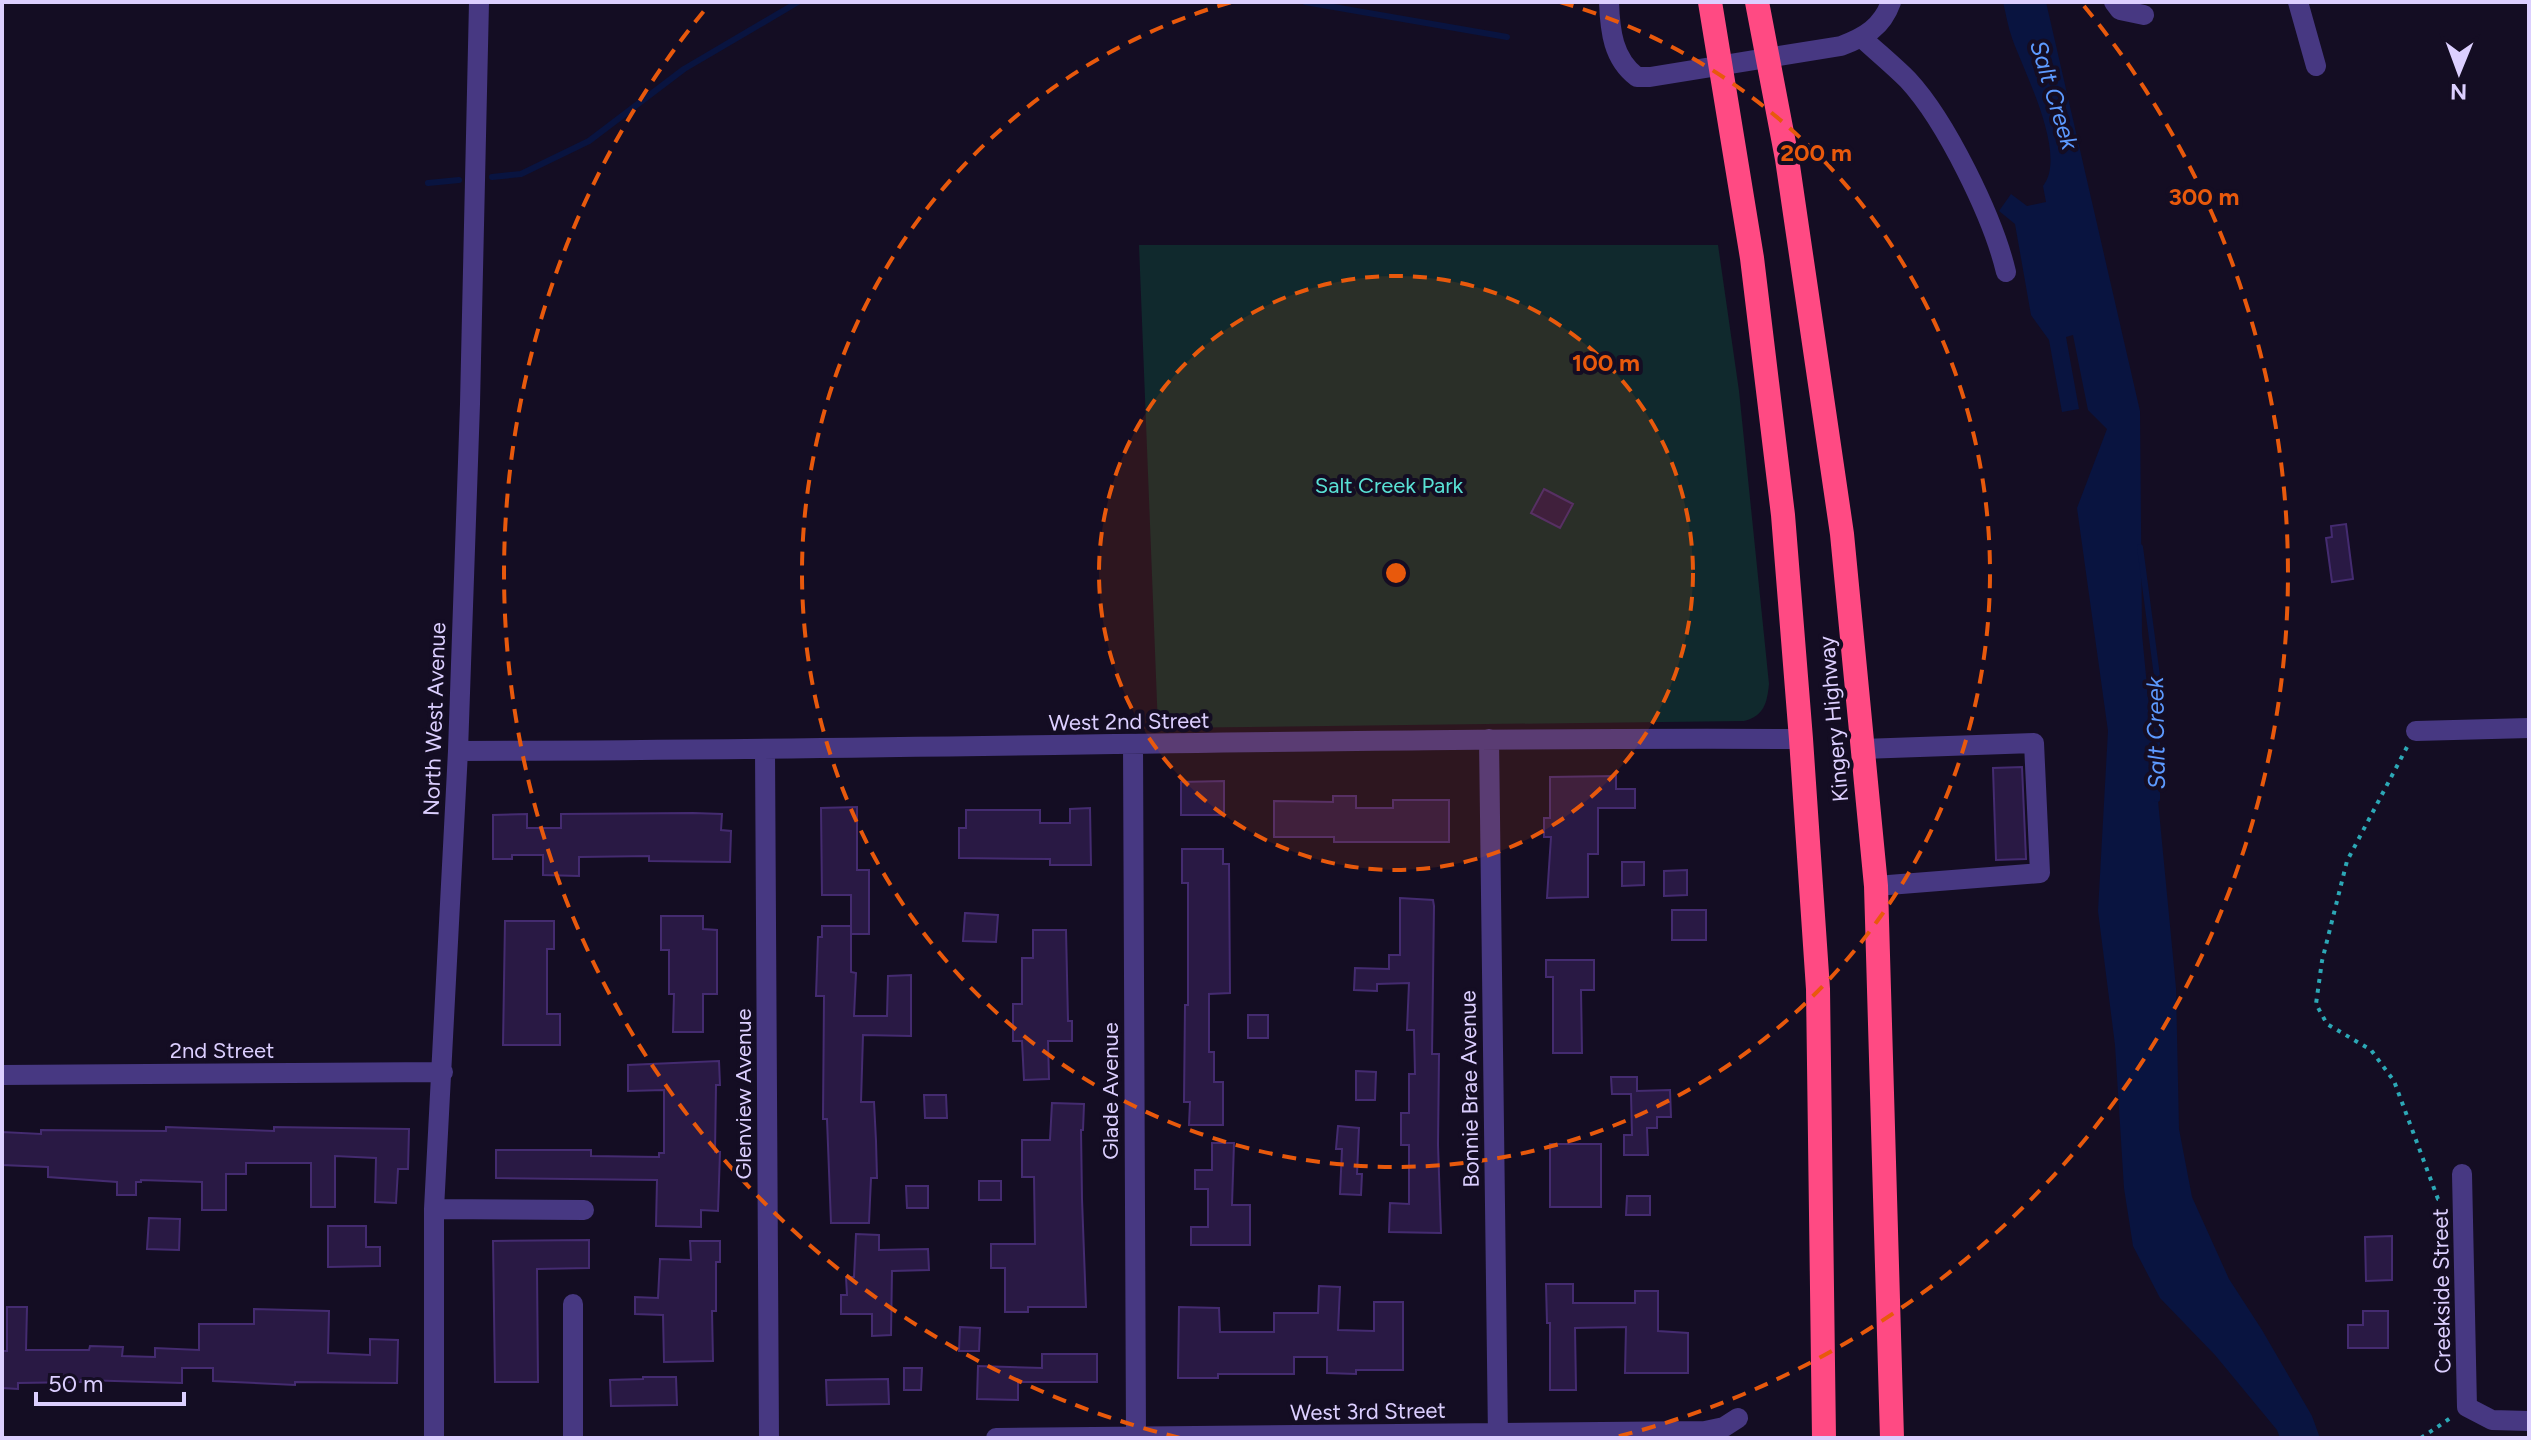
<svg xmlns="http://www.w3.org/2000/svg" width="2531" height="1440" viewBox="0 0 2531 1440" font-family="Figtree,sans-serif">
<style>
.green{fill:#10292d}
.water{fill:#091440}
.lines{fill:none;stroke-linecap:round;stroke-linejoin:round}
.stream{stroke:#091440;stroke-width:6}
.building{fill:#291944;stroke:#442b70;stroke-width:2}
.path{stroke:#2ca8b6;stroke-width:4;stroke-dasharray:4 6;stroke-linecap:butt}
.minor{stroke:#473882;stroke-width:20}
.highway{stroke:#ff4a83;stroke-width:24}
.ring{fill:none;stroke:#e8590c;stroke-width:4;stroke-dasharray:14 10}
.labels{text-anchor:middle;stroke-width:8;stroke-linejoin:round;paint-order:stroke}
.park-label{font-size:22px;fill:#59e1d5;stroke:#140d23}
.street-label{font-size:22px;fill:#dccfff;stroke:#140d23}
.water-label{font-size:24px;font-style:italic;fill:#5d9aff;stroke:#140d23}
.centre{fill:#e8590c;stroke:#140d23;stroke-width:4}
.ring-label{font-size:24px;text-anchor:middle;font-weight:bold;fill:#e8590c;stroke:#140d23;stroke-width:8;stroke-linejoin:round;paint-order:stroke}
</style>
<rect width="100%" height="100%" fill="#140d23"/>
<!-- green -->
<path class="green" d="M1139 245H1718L1739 391 1769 684C1767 703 1764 716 1744 721L1158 728Z"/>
<!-- water -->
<path class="water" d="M2003 2H2046L2140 411 2142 634 2176 988 2179 1129 2192 1197 2229 1279 2262 1330 2312 1416 2320 1438H2280L2277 1430 2215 1355 2160 1298 2133 1246 2124 1188 2115 1045 2098 911 2108 731 2077 508 2107 429 2088 410 2073 335 2066 337 2079 409 2062 412 2049 340 2031 315 2015 224 1999 211 2011 194 2027 206 2046 202 2043 186C2068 155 2024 72 2012 38 2008 27 2006 14 2003 2Z"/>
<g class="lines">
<!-- stream -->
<path class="stream" d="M1305 2 1507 37
M492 177 521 174 589 141 684 69 798 2
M428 183 459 180
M2140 547 2157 676V799"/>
</g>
<!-- building -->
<path class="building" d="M1544 489 1573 504 1560 528 1531 513Z
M2346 524 2353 579 2332 582 2326 538 2332 537 2331 526Z
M2022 767 2026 859 1996 860 1993 768Z
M1616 776V789H1635V808H1598V854H1588V897L1547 898 1551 837H1544V818H1550V777Z
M1224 781V815H1181V782Z
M1333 796H1356V808H1393V800H1449V842H1334V837H1274V801L1333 802Z
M857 807V870H869V934H851V895H822L821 808Z
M1090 808 1091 865H1050V859L959 858V828H966V810H1040V823H1070V809Z
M693 813 722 814 721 830 731 831 730 862 649 861V856L579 857V876L543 875V855H512V859H493V815L527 814V828H561V814Z
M1182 849H1223V864H1229L1230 993 1209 994V1052H1214V1082H1223V1125H1189L1190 1102H1184L1185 1005H1188V883H1182Z
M1622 862H1644V885L1622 886Z
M1687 870V895L1664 896V871Z
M1400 898 1433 900 1434 906 1432 1054H1439L1438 1145 1441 1233 1389 1232 1390 1203 1409 1204V1145H1401V1113H1409V1074H1415L1414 1030H1407L1409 983 1377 984V991L1354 990 1355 968 1389 969V955H1400Z
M1672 910H1706V940H1672Z
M965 913 998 915 996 942 963 941Z
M661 916H703V929L717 930V994H703V1032H673L674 994H669V950H661Z
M505 921H554V949H547V1014H560V1045H503Z
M822 926H851V972L856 973 854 1016H887L888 976 911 975V1036L863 1035 861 1102H874L876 1141 877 1178H871L869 1223H831L827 1119H823L824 996H816L818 937H822Z
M1033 930H1066L1068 1021H1072V1041H1048L1049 1079 1024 1080 1022 1041H1013V1004H1022V958H1033Z
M1546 960H1594V990H1581L1582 1053H1553V977H1546Z
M1248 1015H1268V1038H1248Z
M719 1061 720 1085H716L715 1152H720L718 1211 701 1210V1227L656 1226 657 1180 496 1178V1150H591V1156L659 1157V1153H664V1090L628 1091V1065Z
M1356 1071 1376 1072 1375 1100H1356Z
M1611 1077H1637V1091L1670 1090 1671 1117H1657V1128H1647L1648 1155H1624V1135H1632L1631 1094H1612Z
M924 1095H946L947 1118H925Z
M1052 1103 1084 1104 1083 1130H1081L1082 1199 1086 1307H1028V1312H1005V1268H991V1244H1035L1034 1177H1022V1140H1050Z
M1338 1126 1359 1128 1357 1174H1362L1361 1195 1340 1194 1342 1149H1336Z
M166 1127 274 1131V1127L409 1129 408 1169H398L396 1203 375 1202 376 1158 335 1156V1207H311V1163H246V1174H226V1210H202V1182L141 1180V1182H136V1195H117V1182L48 1177V1167L2 1165V1132L41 1134V1130L166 1131Z
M1212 1143H1234L1232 1205H1250V1245H1191V1227H1208V1189H1195V1170H1212Z
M1550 1144H1601V1207H1550Z
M979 1181H1001V1200H979Z
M906 1186H928V1208H907Z
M1627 1196H1650V1215H1626Z
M149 1218 180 1219 179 1250 147 1249Z
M328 1226H366V1247H380V1266L328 1267Z
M856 1234 879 1235V1250L928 1249 929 1270 892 1271 891 1335 872 1336V1314H841V1295H847L846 1277H854Z
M2392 1236V1280L2366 1281 2365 1237Z
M589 1240V1268L537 1269 538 1382H495L493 1241Z
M690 1241H720V1262H716V1311H712L713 1361 664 1362 663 1315 635 1314V1297L658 1298 660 1259 691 1260Z
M1546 1284H1573V1303H1635V1291H1658V1331L1688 1333V1373H1625L1626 1327 1575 1328 1576 1390H1550V1323H1547Z
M1319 1286 1340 1287 1338 1330 1374 1331V1302H1403V1370H1356V1374L1327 1373V1357H1294V1374H1218V1378H1178L1179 1307 1219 1308 1220 1332H1274V1313H1318Z
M7 1307H27L26 1350H89L90 1346 123 1347 122 1356 155 1357V1348L199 1350V1324H254V1309L329 1311 328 1353 370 1355V1339L398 1340 397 1383 295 1382V1385L213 1381V1368H182V1383L81 1380V1382L18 1383V1389L2 1388V1351H7Z
M2363 1311H2388V1348H2348V1325H2363Z
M960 1327 980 1328 979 1351H959Z
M1042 1354H1097V1382H1018V1400L977 1399 978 1366 1042 1368Z
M904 1368H922L921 1390H904Z
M643 1377H676L677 1405 611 1406 610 1380 643 1379Z
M888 1379 889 1404 827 1405 826 1380Z"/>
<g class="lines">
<!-- path -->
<path class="path" d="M2407 747 2347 861 2322 961 2316 1004 2327 1024 2371 1050 2394 1081 2438 1199 2444 1200
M2421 1438 2452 1417"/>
<!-- minor -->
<path class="minor" d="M1609 2C1610 31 1613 59 1637 77H1650L1841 46C1865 37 1882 27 1891 2
M2114 2 2120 10 2144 15
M2298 2 2316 66
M1862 38C1877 52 1893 65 1908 80 1946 121 1993 217 2006 272
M2416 731 2529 728
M1489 739 1498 1438
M1133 744 1136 1438
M1862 749 2034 743 2040 873 1876 886
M765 750 769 1438
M458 751C905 750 1353 737 1801 739
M2 1075 443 1072
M2462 1174 2467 1407 2492 1420 2529 1421
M434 1209 584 1210
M573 1304V1438
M434 1438V1209L458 751 470 404 479 2
M996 1438 1705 1431 1724 1427 1738 1418"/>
<!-- highway -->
<path class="highway" d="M1710 2 1752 258 1783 515 1801 739 1818 989 1824 1438
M1757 2 1787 159 1842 534 1876 886 1892 1438"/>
</g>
<!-- distance rings -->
<circle cx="1396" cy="573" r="297" fill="#e8590c" fill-opacity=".12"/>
<g class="ring">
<circle cx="1396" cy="573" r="297"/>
<path d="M1560 2A594 594 0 1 1 1232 2"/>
<path d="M1180 1438A891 891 0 0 1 708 6M2084 6A891 891 0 0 1 1612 1438"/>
</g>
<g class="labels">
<!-- park labels -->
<g class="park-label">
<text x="1389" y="493">Salt Creek Park</text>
</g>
<!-- street labels -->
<g class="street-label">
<text transform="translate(434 719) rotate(-88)" y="8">North West Avenue</text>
<text transform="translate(1833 719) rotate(-95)" y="8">Kingery Highway</text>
<text transform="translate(1129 721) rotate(-1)" y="8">West 2nd Street</text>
<text x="222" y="1058">2nd Street</text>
<text transform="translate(1469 1089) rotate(-91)" y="8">Bonnie Brae Avenue</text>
<text transform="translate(1110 1091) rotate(-90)" y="8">Glade Avenue</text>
<text transform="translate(743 1094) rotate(-90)" y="8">Glenview Avenue</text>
<text transform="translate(2441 1291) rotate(-91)" y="8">Creekside Street</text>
<text transform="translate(1368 1411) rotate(-1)" y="8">West 3rd Street</text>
</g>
<!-- water labels -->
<g class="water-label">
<text transform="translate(2054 95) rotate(73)" y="8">Salt Creek</text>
<text transform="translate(2156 733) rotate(-91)" y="8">Salt Creek</text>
</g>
</g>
<circle cx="1396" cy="573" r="12" class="centre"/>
<g class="ring-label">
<text x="1816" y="161">200 m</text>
<text x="2204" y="205">300 m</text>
<text x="1606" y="371">100 m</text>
</g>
<!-- border -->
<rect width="2531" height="1440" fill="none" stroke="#dccfff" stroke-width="8"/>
<!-- north arrow -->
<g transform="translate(2459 72) rotate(181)" stroke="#140d23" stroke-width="6" paint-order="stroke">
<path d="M0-6L14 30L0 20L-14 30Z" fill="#dccfff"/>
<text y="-12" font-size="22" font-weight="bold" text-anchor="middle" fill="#dccfff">N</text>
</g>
<!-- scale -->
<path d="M36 1392v12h148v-12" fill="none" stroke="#dccfff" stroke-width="4"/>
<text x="48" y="1392" font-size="24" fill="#dccfff" stroke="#140d23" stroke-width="6" paint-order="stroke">50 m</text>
</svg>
